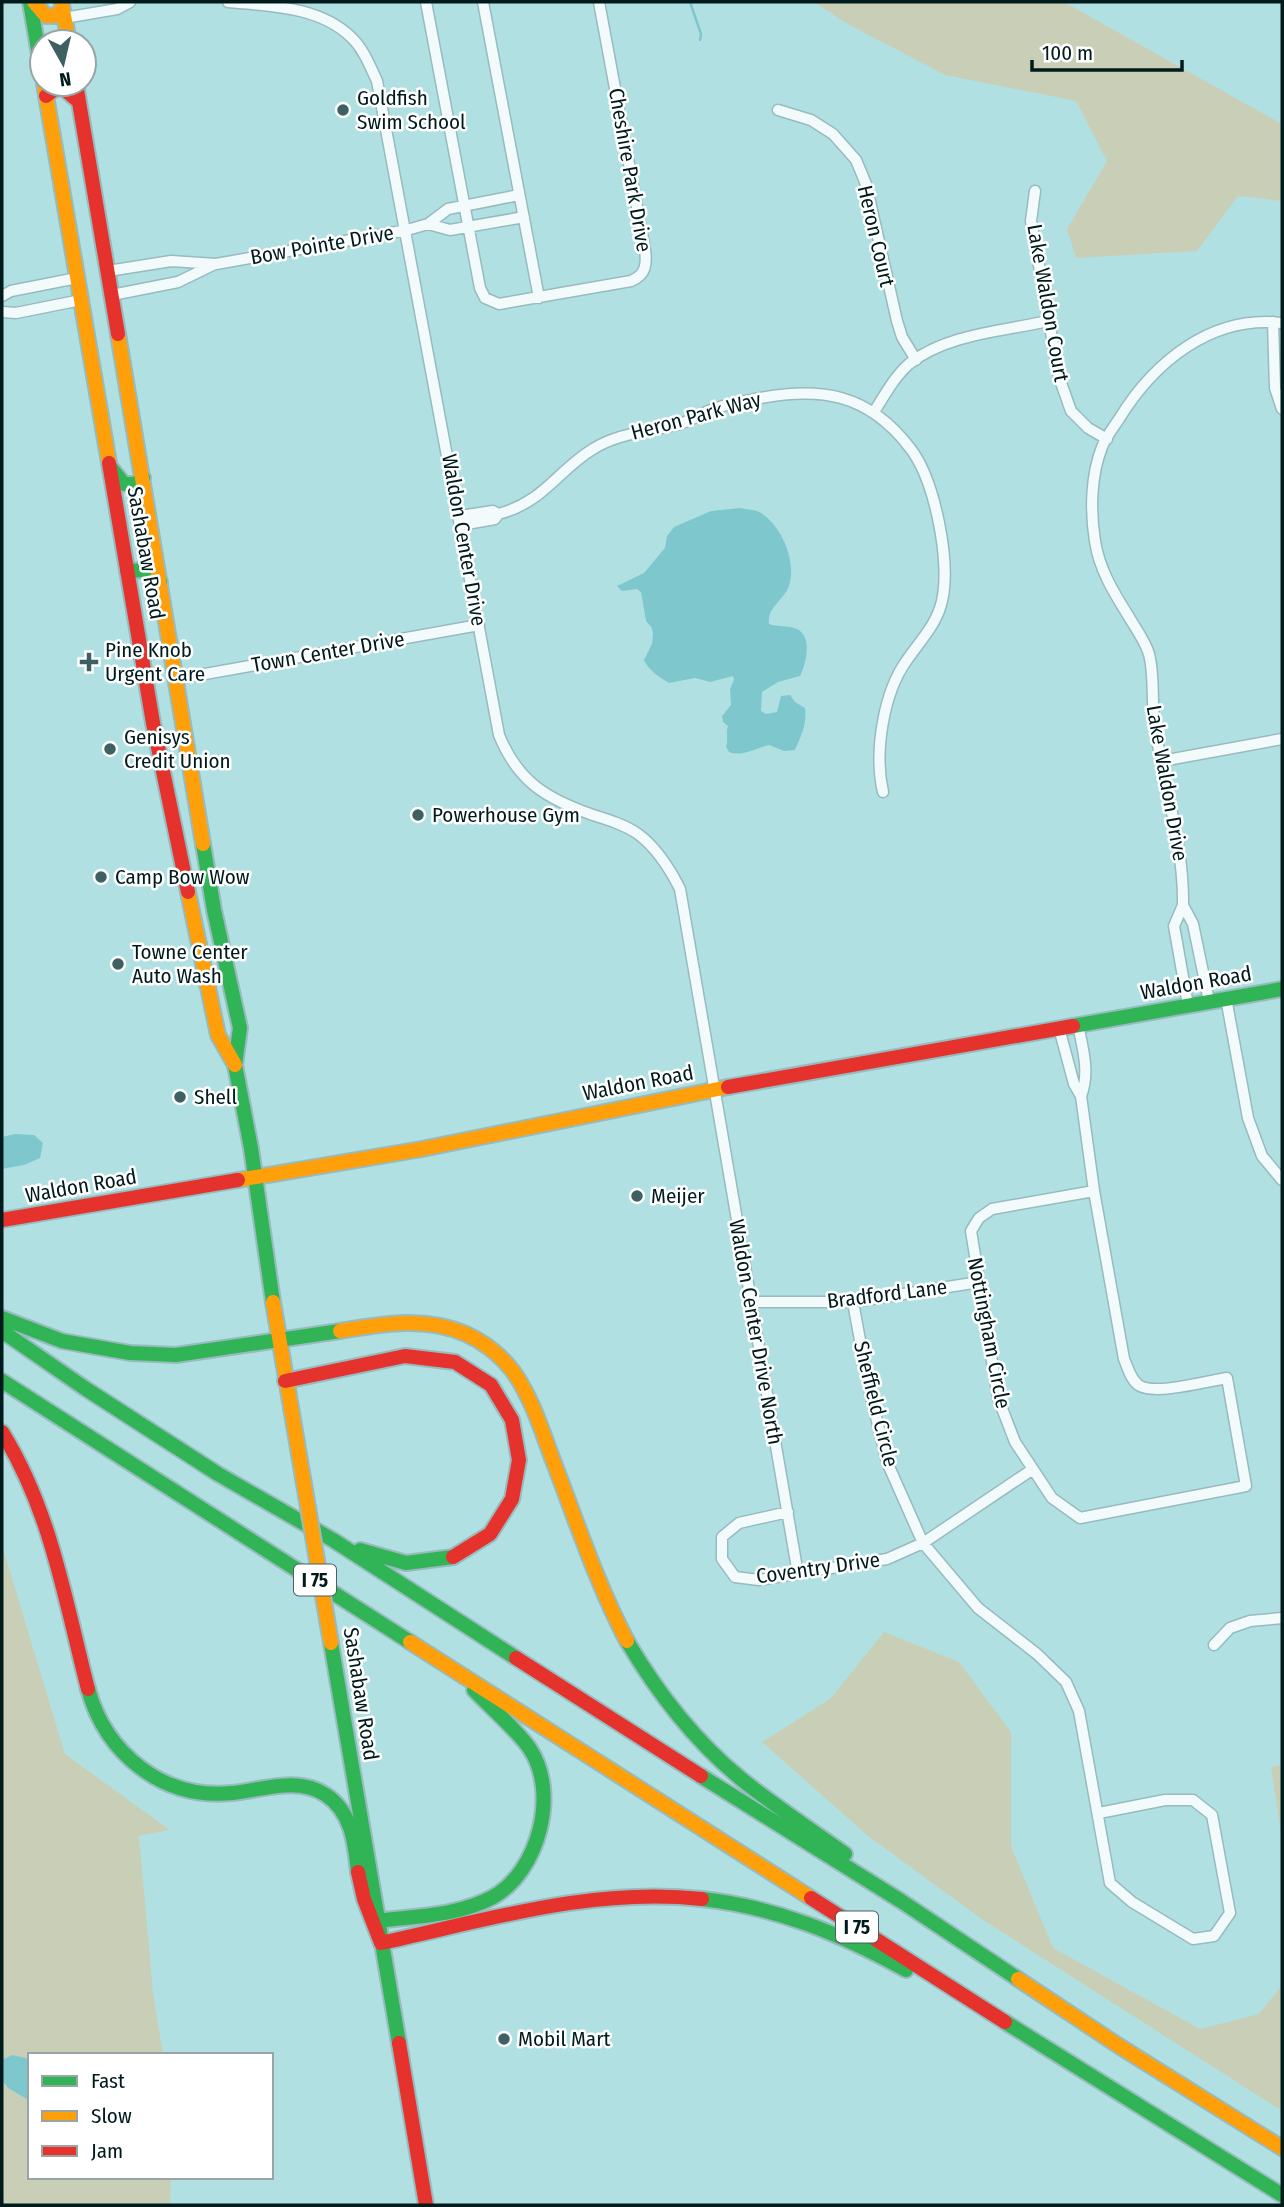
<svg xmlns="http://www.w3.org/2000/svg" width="1284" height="2207" viewBox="0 0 1284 2207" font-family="'Fira Sans Condensed',sans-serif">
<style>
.green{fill:#c9cfb6}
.water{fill:#7ec8cd}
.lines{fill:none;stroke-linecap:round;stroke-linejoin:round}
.stream{stroke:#7ec8cd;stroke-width:2.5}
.street-casing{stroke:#97bbbe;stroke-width:13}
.fast-casing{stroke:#97bbbe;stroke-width:18}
.slow-casing{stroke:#97bbbe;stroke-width:18}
.jam-casing{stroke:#97bbbe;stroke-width:18}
.street{stroke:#f3fafb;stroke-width:10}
.fast{stroke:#30b455;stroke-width:14}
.slow{stroke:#ff9f0a;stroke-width:14}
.jam{stroke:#e5322d;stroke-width:14}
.slow-bridge-casing{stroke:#97bbbe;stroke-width:18;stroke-linecap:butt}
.slow-bridge{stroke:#ff9f0a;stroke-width:14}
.poi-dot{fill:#3f6062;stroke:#fff;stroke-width:2.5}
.labels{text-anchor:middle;stroke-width:5;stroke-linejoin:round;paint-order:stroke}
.shield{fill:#fff;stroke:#4d5f61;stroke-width:2}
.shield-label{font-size:19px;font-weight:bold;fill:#011b1d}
.poi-label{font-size:21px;fill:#011b1d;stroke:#fff;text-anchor:start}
.street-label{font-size:21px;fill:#011b1d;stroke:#fff}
</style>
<rect width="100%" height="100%" fill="#b1e0e3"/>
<!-- green -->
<path class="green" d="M814 2H1064L1282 124V201L1238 196 1197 251 1076 258 1067 229 1107 161 1076 101 945 75 846 23Z
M2 1545 65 1754 170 1830 139 1836 153 1992 163 2055H30V2177H171L170 2205H2Z
M884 1632 959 1662 1011 1732V1846L1053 1948 1200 2029 1259 2014 1282 1985V2111L983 1920 868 1836 762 1742 830 1699Z
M1282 1765V1839L1271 1767Z"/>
<!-- water -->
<path class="water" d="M740 508C747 510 755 509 761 513 782 526 797 562 789 586 784 600 767 607 769 624 777 627 788 625 797 629 813 637 806 664 800 676L778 682 762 692 761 711 766 714 777 712 781 696 790 695 795 702 805 708C807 725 801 736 795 750L784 751 769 745C756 748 743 757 729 752L726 747C729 740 725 733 728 726L723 722 722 716 731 705 730 689 734 680 733 676 710 682 695 678 669 683C659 677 648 670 644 660L652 644 653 634 652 628 646 621 641 592 637 589 622 591 617 586 644 573 665 548 667 536 674 527 711 511Z
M15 1134 34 1135 43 1143 40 1158 24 1165 2 1169V1137Z
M12 2055 30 2059V2101L8 2088 2 2080V2060Z"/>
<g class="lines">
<!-- stream -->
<path class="stream" d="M690 2 701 34 700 40"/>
<!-- street casing -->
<g class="street-casing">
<path id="street" d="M228 2C270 6 320 6 352 38 364 50 370 66 377 81L499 735C518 782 547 799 593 815 609 820 625 825 638 834 657 848 670 869 680 889L798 1574
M426 2 480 288 485 298 499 304 631 281C646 275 647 264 645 250L599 2
M483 2 539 298
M64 18 117 9 130 2
M778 110 811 120 833 134 856 160 866 184 897 321 902 337 916 360
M1035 191 1031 221 1059 377 1071 411 1088 428 1107 439
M428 224 450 230 524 217
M108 271 171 261 216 264 407 230 428 224 448 209 519 195
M112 295 178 282 215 264
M2 296 11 291 77 278
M2 312 16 313 81 300
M1273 322 1275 388 1282 409
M874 412C884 396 895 376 909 364 946 334 1004 331 1048 321
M498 514C543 503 558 470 593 449 620 432 650 432 680 424 692 420 702 413 714 409 726 404 741 402 755 399 820 386 868 393 910 448 935 480 951 562 942 601 937 624 920 641 907 660 883 693 874 753 883 792
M460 516 493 511 498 514 495 519 461 525
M177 679 479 625
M1162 761 1282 739
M1183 905C1184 845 1164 787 1155 728 1151 704 1155 677 1149 654 1145 641 1136 629 1129 617 1114 593 1099 569 1095 541 1090 510 1091 475 1102 447 1106 437 1113 428 1119 419 1154 362 1211 315 1282 323
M1226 998 1248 1118 1262 1156 1282 1180
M1188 1005 1174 926 1183 905 1193 924 1209 1001
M1059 1028 1074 1084 1081 1096C1090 1073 1083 1049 1078 1025
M1081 1096 1094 1191 1124 1359C1128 1368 1131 1381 1140 1386 1157 1395 1207 1381 1227 1378L1246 1486 1080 1518 1052 1498 1015 1442 998 1398 971 1231 979 1218 992 1209 1094 1191
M752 1302H853L979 1282
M853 1302 868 1384 887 1462 923 1543 978 1608 1037 1654 1066 1682 1079 1711 1110 1883 1132 1902 1193 1939 1214 1936 1230 1913 1212 1815 1193 1800H1165L1099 1813
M788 1512 739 1523 722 1537V1559L735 1577 759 1580 887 1559 923 1543 1033 1469
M1214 1645 1230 1628 1250 1621 1282 1618"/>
</g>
<!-- fast casing -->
<g class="fast-casing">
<path id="fast" d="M30 2 42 72
M112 469 124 484H135L143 478
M127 571 146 570 160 582
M203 844 214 910 240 1028 235 1065 251 1148 273 1302
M1073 1026 1282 989
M2 1318 62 1341 130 1353 176 1355 340 1331
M2 1331 86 1389 218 1474 333 1540 516 1658
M2 1381 410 1642
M360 1550 406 1563 453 1557
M627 1641C657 1692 694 1740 740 1778 773 1805 810 1829 845 1854
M331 1643 399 2043
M88 1689C106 1754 163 1800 232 1793 262 1790 298 1776 326 1795 352 1812 355 1844 358 1872
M701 1776 901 1901 1018 1979
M702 1899C776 1907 841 1934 906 1970
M377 1921C416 1916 458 1916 493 1897 539 1871 559 1793 530 1749 518 1731 489 1706 474 1690
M1005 2022 1282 2195"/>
</g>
<!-- slow casing -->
<g class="slow-casing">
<path id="slow" d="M34 2 46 16H54L63 10
M62 5 69 42
M44 84 109 463
M118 334 203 844
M188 892 218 1035 235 1065
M238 1180 422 1149 728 1087
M273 1302 303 1478
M340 1331C383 1324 424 1316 466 1334 484 1342 500 1355 512 1370 532 1397 542 1432 554 1463 577 1523 597 1584 627 1641
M410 1642 811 1898
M1018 1979 1119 2046 1282 2148"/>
</g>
<!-- jam casing -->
<g class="jam-casing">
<path id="jam" d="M76 84 118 334
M46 96 55 89 63 88 78 101
M109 463 153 723 188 892
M728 1087 1073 1026
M2 1220 238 1180
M285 1381 405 1356 455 1362 491 1385 512 1420 519 1460 512 1499 490 1534 453 1557
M2 1432C51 1511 65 1600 88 1689
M516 1658 701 1776
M358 1872 364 1899 381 1943C487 1920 592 1887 702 1899
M811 1898 1005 2022
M399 2043 426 2205"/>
</g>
<!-- street -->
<use href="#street" class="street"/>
<!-- fast -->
<use href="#fast" class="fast"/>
<!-- slow -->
<use href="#slow" class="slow"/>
<!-- jam -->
<use href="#jam" class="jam"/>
<!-- slow-bridge casing -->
<g class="slow-bridge-casing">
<path id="slow-bridge" d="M303 1478 331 1643"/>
</g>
<!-- slow-bridge -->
<use href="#slow-bridge" class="slow-bridge"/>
</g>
<!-- markers -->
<g class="poi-dot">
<circle cx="343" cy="110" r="7"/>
<path d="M85.5 651.5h7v7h7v7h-7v7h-7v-7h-7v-7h7z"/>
<circle cx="110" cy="749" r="7"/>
<circle cx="418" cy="815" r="7"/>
<circle cx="101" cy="877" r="7"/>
<circle cx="118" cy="964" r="7"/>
<circle cx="180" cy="1097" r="7"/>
<circle cx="637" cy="1196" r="7"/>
<circle cx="504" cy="2039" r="7"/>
</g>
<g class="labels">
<!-- shield labels -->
<g class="shield">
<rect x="294" y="1564.5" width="42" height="31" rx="5"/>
<rect x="836" y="1911.5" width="42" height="31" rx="5"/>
</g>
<g class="shield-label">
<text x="315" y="1587">I 75</text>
<text x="857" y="1934">I 75</text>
</g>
<!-- poi labels -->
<g class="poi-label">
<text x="357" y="105">Goldfish<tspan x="357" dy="24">Swim School</tspan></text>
<text x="105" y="657">Pine Knob<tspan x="105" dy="24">Urgent Care</tspan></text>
<text x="124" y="744">Genisys<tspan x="124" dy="24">Credit Union</tspan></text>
<text x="432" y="822">Powerhouse Gym</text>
<text x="115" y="884">Camp Bow Wow</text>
<text x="132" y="959">Towne Center<tspan x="132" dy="24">Auto Wash</tspan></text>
<text x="194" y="1104">Shell</text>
<text x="651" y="1203">Meijer</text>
<text x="518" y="2046">Mobil Mart</text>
</g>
<!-- street labels -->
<g class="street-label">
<text transform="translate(630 170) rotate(80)" y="7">Cheshire Park Drive</text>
<text transform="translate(876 236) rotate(77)" y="7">Heron Court</text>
<text transform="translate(322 245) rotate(-10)" y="7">Bow Pointe Drive</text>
<text transform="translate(1048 303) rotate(80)" y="7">Lake Waldon Court</text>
<text transform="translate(696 416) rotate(-15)" y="7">Heron Park Way</text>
<text transform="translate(464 540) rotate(80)" y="7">Waldon Center Drive</text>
<text transform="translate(146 553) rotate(80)" y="7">Sashabaw Road</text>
<text transform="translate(328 652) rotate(-10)" y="7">Town Center Drive</text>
<text transform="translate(1167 783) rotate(80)" y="7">Lake Waldon Drive</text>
<text transform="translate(1196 983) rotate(-10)" y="7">Waldon Road</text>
<text transform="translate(638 1083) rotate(-11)" y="7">Waldon Road</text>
<text transform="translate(81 1186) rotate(-10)" y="7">Waldon Road</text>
<text transform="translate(887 1294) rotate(-7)" y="7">Bradford Lane</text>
<text transform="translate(756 1332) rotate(80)" y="7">Waldon Center Drive North</text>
<text transform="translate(989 1333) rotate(79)" y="7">Nottingham Circle</text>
<text transform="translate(876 1404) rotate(76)" y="7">Sheffield Circle</text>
<text transform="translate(818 1568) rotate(-8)" y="7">Coventry Drive</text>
<text transform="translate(361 1694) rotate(81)" y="7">Sashabaw Road</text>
</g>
</g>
<!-- border -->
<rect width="1284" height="2207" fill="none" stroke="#011b1d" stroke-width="7"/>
<!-- legend -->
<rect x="28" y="2053" width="245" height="126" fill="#ffffff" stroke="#99a4a5" stroke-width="2"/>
<rect x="42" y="2076" width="35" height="10" fill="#30b455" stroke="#99a4a5" stroke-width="2"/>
<text x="91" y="2088" font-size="21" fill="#011b1d">Fast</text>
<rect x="42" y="2111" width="35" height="10" fill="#ff9f0a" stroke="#99a4a5" stroke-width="2"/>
<text x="91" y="2123" font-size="21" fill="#011b1d">Slow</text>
<rect x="42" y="2146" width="35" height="10" fill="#e5322d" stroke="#99a4a5" stroke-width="2"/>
<text x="91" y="2158" font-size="21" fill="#011b1d">Jam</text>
<!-- north arrow -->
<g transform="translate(63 63) rotate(172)"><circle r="33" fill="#ffffff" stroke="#99a4a5" stroke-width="2"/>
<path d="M0-5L12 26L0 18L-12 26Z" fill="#3f6062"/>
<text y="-10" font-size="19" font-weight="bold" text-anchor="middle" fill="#011b1d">N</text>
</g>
<!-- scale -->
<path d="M1032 60v10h150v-10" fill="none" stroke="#011b1d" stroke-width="3.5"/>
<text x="1042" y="60" font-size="21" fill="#011b1d" stroke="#ffffff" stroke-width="5" paint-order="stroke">100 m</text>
</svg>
